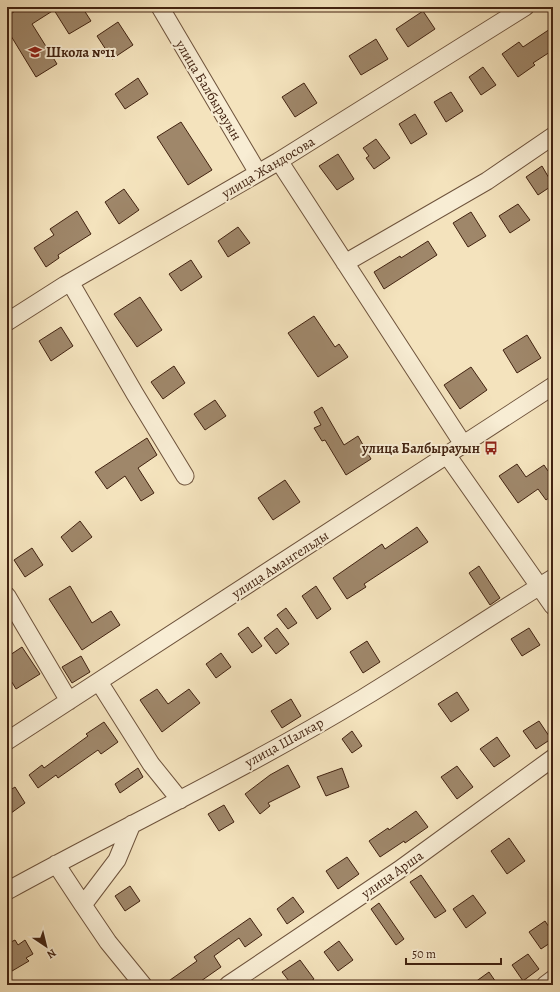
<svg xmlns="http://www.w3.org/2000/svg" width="560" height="992" viewBox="0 0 560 992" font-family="Alegreya,serif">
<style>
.building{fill:#9f876a;stroke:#422311}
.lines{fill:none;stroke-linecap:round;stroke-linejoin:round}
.minor-casing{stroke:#6e533c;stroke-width:19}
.minor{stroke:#f8edd4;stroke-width:17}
.labels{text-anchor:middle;stroke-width:4;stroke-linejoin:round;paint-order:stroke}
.poi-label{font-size:14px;font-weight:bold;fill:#422311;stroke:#f8edd4;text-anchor:start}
.street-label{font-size:14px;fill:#422311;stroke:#f8edd4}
</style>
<rect width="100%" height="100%" fill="#f4e3bd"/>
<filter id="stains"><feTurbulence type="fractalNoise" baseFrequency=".005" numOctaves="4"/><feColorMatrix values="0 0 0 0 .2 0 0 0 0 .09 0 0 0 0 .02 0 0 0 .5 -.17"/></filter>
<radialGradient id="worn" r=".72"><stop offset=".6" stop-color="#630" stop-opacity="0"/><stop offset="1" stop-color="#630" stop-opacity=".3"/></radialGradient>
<!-- building -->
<path class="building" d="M22 7H82L91 21 69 34 54 10 32 24 57 64 36 77 11 36 7 39V16Z
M423 11 435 29 408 47 396 29Z
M118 22 133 45 112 59 97 36Z
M553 27V50L533 63 535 65 518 77 502 54 519 42 523 47Z
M376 39 388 59 361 75 349 56Z
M483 67 496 85 481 95 469 77Z
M138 78 148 94 125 109 115 94Z
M304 83 317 103 295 117 282 97Z
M451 92 463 111 446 122 434 102Z
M415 114 427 134 411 144 399 124Z
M181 122 212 170 188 185 157 137Z
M376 139 390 158 374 169 366 158 369 156 363 148Z
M338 154 354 179 337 190 319 166Z
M542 166 553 185 538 195 526 177Z
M124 189 139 210 119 224 105 202Z
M518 204 530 220 510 233 499 216Z
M77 211 91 234 58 255 59 258 46 267 34 248 54 235 50 229Z
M471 212 486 236 468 247 453 223Z
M238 227 250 243 228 257 218 241Z
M428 241 437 255 384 289 374 272 400 256 401 258Z
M191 260 202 277 181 291 169 274Z
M140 297 162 330 137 347 114 314Z
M314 316 335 347 339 344 348 357 318 377 288 333Z
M61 327 73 346 51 361 39 341Z
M527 335 541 358 517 373 503 350Z
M174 366 185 383 163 399 151 382Z
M471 367 487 390 460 409 444 385Z
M215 400 226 416 205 430 194 414Z
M322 407 344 445 358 436 371 459 346 475 325 440 322 441 314 428 321 425 314 412Z
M147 438 157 455 138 468 154 493 141 501 125 476 107 489 95 472Z
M517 464 526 477 544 465 548 471 553 468V495L546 500 538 489 518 503 499 476Z
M285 480 300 502 273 520 258 498Z
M80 521 92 537 72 552 61 537Z
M417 527 428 542 364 584 366 587 347 599 333 578 382 544 385 549Z
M32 548 43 565 25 577 14 560Z
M479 566 500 598 490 605 469 573Z
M70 586 92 623 111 611 120 625 82 650 49 599Z
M316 586 331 609 317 619 302 596Z
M286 608 297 623 288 629 277 615Z
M248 627 262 646 252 653 238 634Z
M277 628 289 644 276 654 264 638Z
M529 628 540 645 522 656 511 639Z
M367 641 380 662 363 673 350 652Z
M22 647 40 674 16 689 7 674V657Z
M221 653 231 667 216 678 206 664Z
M81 656 90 672 72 683 62 667Z
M157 689 168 704 189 689 200 703 162 732 140 700Z
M457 692 469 710 451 722 438 704Z
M291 699 301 716 282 728 271 711Z
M539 721 551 739 536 749 523 731Z
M104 722 118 742 101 754 98 750 58 778 56 775 38 788 29 775 42 765 44 768 88 736 86 734Z
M352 731 362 746 352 753 342 739Z
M497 737 510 756 494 767 480 749Z
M288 765 300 787 268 803 270 806 260 814 245 794 270 775Z
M457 766 473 787 457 799 441 777Z
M138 768 143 777 120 793 115 784Z
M342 768 349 787 326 796 317 777Z
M15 787 25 803 7 816V792Z
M224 805 234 822 219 831 208 814Z
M416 811 428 827 405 843 404 841 380 857 369 841 388 828 389 830Z
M509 838 525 861 507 874 491 851Z
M347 857 359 874 338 889 326 871Z
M421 875 446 911 435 918 410 882Z
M130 886 140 901 125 911 115 896Z
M473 895 486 913 466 928 453 909Z
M293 897 304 912 287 924 277 909Z
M379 903 404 939 396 945 371 909Z
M250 918 262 935 245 947 239 938 214 956 221 967 201 981 204 985H163L197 961 194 957Z
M545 921 553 933V941L541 949 529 932Z
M15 940 18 945 25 940 33 954 26 958 29 961 7 974V944Z
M339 941 353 960 338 971 324 952Z
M528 954 539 969 523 981 512 965Z
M300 960 314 979 305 985H292L282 972Z
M489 972 498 985H471Z"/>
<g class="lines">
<!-- minor casing -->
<g class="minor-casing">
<path id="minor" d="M160 7 258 173
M279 161 463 444
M345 263 487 181 553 136
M70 282 135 394 185 476
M7 322 65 285 279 161 525 7
M447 455 553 606
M7 596 69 701
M99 682 151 764 180 800
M7 741 553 386
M132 824 117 860 83 905 108 942 143 985
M56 864 83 905
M7 891C125 826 248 768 363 698 427 659 489 617 553 578
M228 985 399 870 553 758
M545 985 553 979"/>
</g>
<!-- minor -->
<use href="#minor" class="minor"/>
</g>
<!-- icons -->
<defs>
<g id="school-bare" transform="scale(1.08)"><path d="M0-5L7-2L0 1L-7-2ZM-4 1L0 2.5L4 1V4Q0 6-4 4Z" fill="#8f2418" stroke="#f8edd4" stroke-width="2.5" paint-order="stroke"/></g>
<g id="bus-bare" transform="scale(1.08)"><path d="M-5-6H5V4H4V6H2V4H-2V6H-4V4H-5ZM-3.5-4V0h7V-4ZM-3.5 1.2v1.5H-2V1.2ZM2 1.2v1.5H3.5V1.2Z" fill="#8f2418" stroke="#f8edd4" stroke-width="2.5" paint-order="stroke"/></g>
</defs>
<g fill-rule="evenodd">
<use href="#school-bare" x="35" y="52"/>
<use href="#bus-bare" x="491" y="448"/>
</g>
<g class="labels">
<!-- poi labels -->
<g class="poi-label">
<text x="46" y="57">Школа №11</text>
<text x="480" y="453" text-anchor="end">улица Балбырауын</text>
</g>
<!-- street labels -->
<g class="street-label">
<text transform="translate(209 90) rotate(59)" y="5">улица Балбырауын</text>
<text transform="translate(268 167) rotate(-31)" y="5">улица Жандосова</text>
<text transform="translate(280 564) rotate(-33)" y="5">улица Амангельды</text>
<text transform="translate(284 742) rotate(-29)" y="5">улица Шалкар</text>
<text transform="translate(392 874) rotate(-35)" y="5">улица Арша</text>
</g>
</g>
<!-- margin -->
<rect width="560" height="992" fill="none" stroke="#f4e3bd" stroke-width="24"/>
<rect x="8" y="8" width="544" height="976" fill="none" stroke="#422311" stroke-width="2"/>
<rect x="12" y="12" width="536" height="968" fill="none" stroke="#422311"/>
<!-- north arrow -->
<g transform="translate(46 946) rotate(145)" stroke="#f8edd4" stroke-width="3" paint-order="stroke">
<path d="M0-3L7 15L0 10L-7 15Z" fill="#422311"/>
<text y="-6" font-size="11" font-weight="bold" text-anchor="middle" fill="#422311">N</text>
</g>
<!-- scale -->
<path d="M406 958v6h95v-6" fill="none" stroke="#422311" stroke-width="2"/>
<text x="412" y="958" font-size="12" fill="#422311" stroke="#f8edd4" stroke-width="3" paint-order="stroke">50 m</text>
<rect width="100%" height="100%" filter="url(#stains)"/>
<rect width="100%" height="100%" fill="url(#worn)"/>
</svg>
